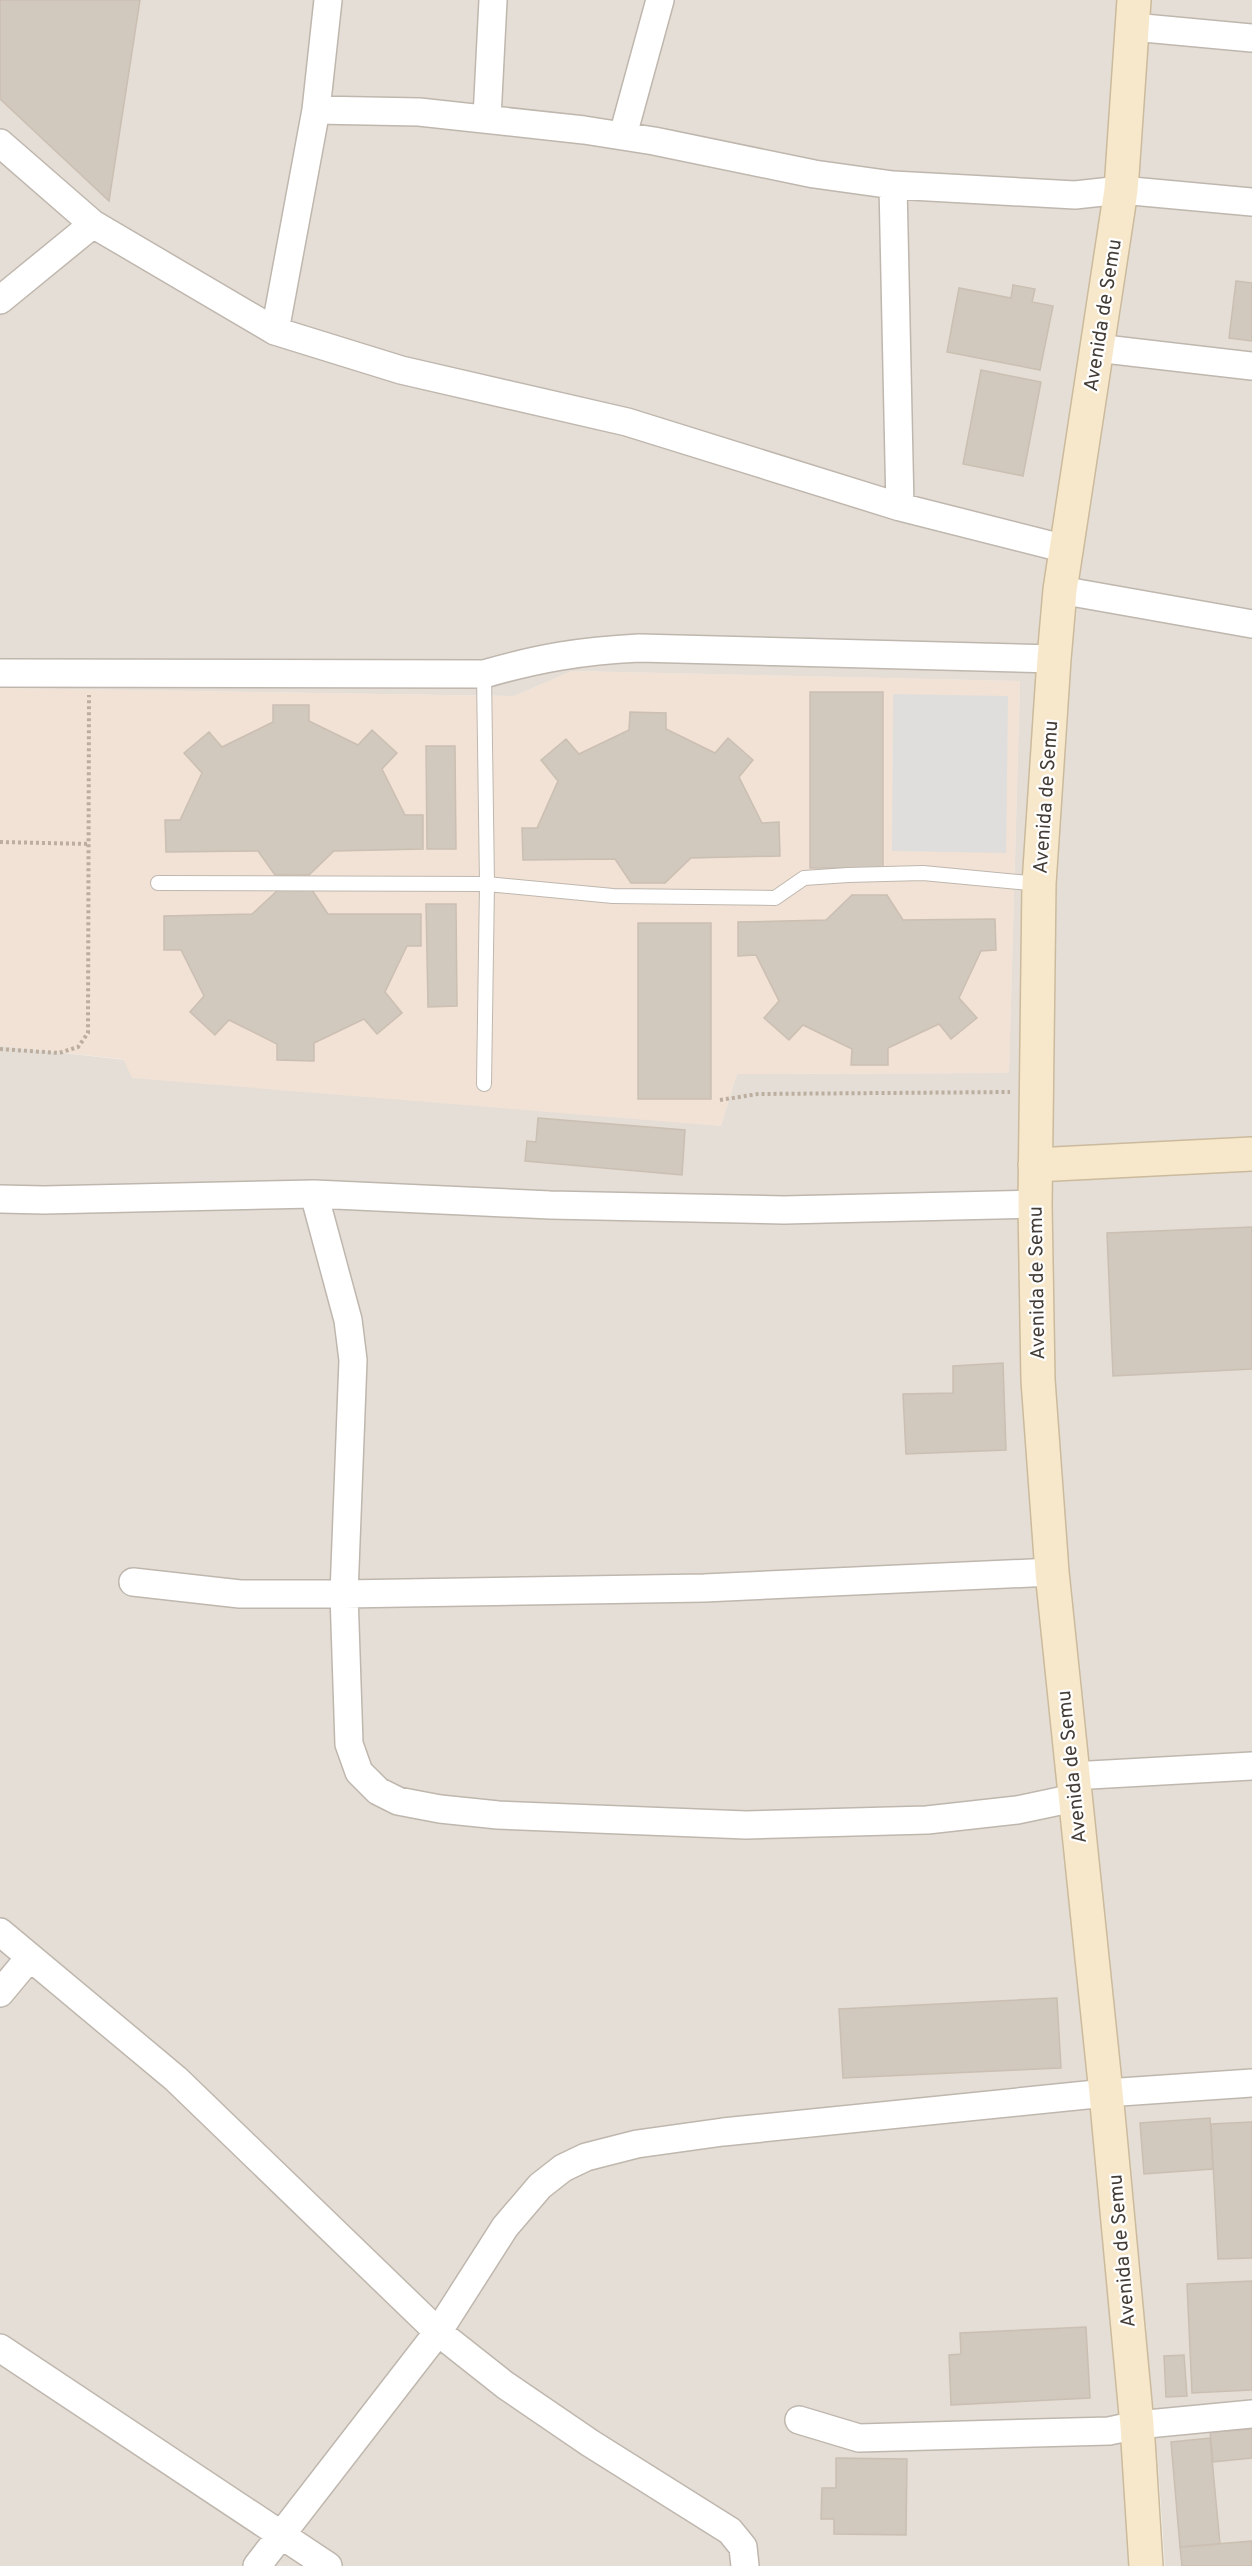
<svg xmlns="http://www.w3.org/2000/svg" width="1252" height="2566" viewBox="0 0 1252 2566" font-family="Overpass,sans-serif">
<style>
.residential{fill:#e5ded6}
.commercial{fill:#f1e2d5}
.parking{fill:#e0dedc}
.building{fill:#d1c8be;stroke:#cbbfb2;stroke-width:1.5}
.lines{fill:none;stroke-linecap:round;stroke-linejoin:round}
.lane-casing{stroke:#bfb7ae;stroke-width:16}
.street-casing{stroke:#bfb7ae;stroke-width:30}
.secondary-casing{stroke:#cbba9c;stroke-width:36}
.path{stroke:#bcae9e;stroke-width:4;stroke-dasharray:3 3;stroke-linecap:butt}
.lane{stroke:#fff;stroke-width:14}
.street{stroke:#fff;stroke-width:27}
.secondary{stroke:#f8e8cb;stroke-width:33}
.labels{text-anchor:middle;stroke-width:4.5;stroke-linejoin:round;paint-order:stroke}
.street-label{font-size:20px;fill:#443d37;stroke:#fff}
</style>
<rect width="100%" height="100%" fill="#f1ede7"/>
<!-- residential -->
<path class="residential" d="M0 0H1252V2566H1165L1157 2451 1162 2566H0V1046L721 1126 737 1074 1009 1073 1020 681 572 671 514 696 0 688Z"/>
<!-- commercial -->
<path class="commercial" d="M572 671 1020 681 1009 1073 737 1074 721 1126 132 1078 123 1059 0 1046V688L514 696Z"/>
<!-- parking -->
<path class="parking" d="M893 694 1008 696 1006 853 892 851Z"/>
<!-- building -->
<path class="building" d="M0 0H140L109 201 0 99Z
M1236 281 1252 283V341L1229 338Z
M1013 285 1035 289 1032 302 1053 306 1040 370 947 352 959 288 1011 298Z
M981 370 1041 382 1023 476 963 464Z
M810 692H883V868H810Z
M273 705H309V721L358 745 372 730 397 753 382 769 405 815H423V849L334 851 309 875H275L258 851 166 852 165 820H180L202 773 184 753 209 732 222 747 273 722Z
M630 712 666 713V729L715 753 728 738 753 760 739 777 762 823 779 822 780 856 691 858 665 883H631L615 859 523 860 522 828H537L558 781 541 760 566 739 579 754 629 730Z
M426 746H455L456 849H427Z
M278 890H312L328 914H421V946H407L385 992 402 1013 377 1034 364 1019 314 1043V1061L277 1060V1044L229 1020 215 1035 190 1012 204 996 181 950H164V916L252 914Z
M852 895H887L903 920 995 919 996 950 981 951 959 998 977 1018 951 1039 939 1024 888 1048V1065H851L852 1049 803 1025 789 1040 764 1018 779 1001 756 955 738 956V922L826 920Z
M426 904H456L457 1006 428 1007Z
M638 923H711V1099H638Z
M538 1118 685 1130 682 1175 525 1161 527 1141 536 1142Z
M1252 1227V1369L1113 1376 1107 1233Z
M1003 1363 1006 1450 906 1454 903 1394 953 1393V1366Z
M1057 1998 1061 2068 843 2078 839 2009Z
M1210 2118 1213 2169 1144 2174 1140 2123Z
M1252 2122V2258L1218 2259 1211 2124Z
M1252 2281V2390L1192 2393 1187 2284Z
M1086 2327 1090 2398 951 2405 949 2355 961 2354 960 2333Z
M1184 2355 1187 2396 1166 2397 1164 2356Z
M1252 2429V2458L1213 2462 1210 2432Z
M1210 2438 1220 2544 1180 2547 1171 2442Z
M836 2458 907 2459 906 2535 834 2534V2519H821L822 2488H836Z
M1252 2541V2566H1182L1180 2547Z"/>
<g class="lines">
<!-- lane casing -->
<g class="lane-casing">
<path id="lane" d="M484 674 487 884 484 1084
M158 883 487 884 613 896 775 898 804 878 848 875 923 873 1039 884"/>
</g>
<!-- street casing -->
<g class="street-casing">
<path id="street" d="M1133 27 1252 38
M316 110 419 112 584 130 654 141 814 174 893 185 1075 195 1121 190 1252 202
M487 118 493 0
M623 135 660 0
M0 143 93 224 275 331 401 370 627 422 900 507 1066 549
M893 185 900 507
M0 300 93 224
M275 331 316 110 328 0
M1096 348 1252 366
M1060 590 1252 624
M0 673 484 674C539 658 581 651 639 648L1054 659
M314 1194 348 1320 353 1360 344 1594 349 1744 359 1772 378 1791 398 1801 440 1809 498 1815 746 1825 927 1820 1017 1810 1074 1798
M0 1199 44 1200 314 1194 550 1205 784 1210 1035 1204
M133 1582 240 1594H344L704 1588 1052 1572
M1072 1776 1252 1766
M0 1932 176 2079 438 2332 505 2385 590 2443 730 2531 743 2547 745 2566
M0 1993 30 1957
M0 2348 328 2566
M799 2420 859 2438 1109 2431 1137 2425 1252 2414
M257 2566 438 2332 505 2227 540 2186 563 2168 586 2157 637 2144 723 2132 1106 2093 1252 2083"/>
</g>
<!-- secondary casing -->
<g class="secondary-casing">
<path id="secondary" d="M1134 0 1121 190 1060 590 1054 659 1039 884 1035 1204 1038 1380 1052 1572 1106 2093 1137 2425 1146 2566
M1035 1165 1252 1154"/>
</g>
<!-- path -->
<path class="path" d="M0 842 90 844
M0 1049 59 1053 78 1047 88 1033 89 695
M720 1100 758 1094 1010 1092"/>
<!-- lane -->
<use href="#lane" class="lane"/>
<!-- street -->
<use href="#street" class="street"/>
<!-- secondary -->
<use href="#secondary" class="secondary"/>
</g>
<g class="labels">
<!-- street labels -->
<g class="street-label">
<text transform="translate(1102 315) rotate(-81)" y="7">Avenida de Semu</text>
<text transform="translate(1045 797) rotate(-86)" y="7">Avenida de Semu</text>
<text transform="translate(1036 1283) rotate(-91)" y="7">Avenida de Semu</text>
<text transform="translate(1071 1767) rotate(-96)" y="7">Avenida de Semu</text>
<text transform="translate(1121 2251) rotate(-95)" y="7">Avenida de Semu</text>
</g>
</g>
</svg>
